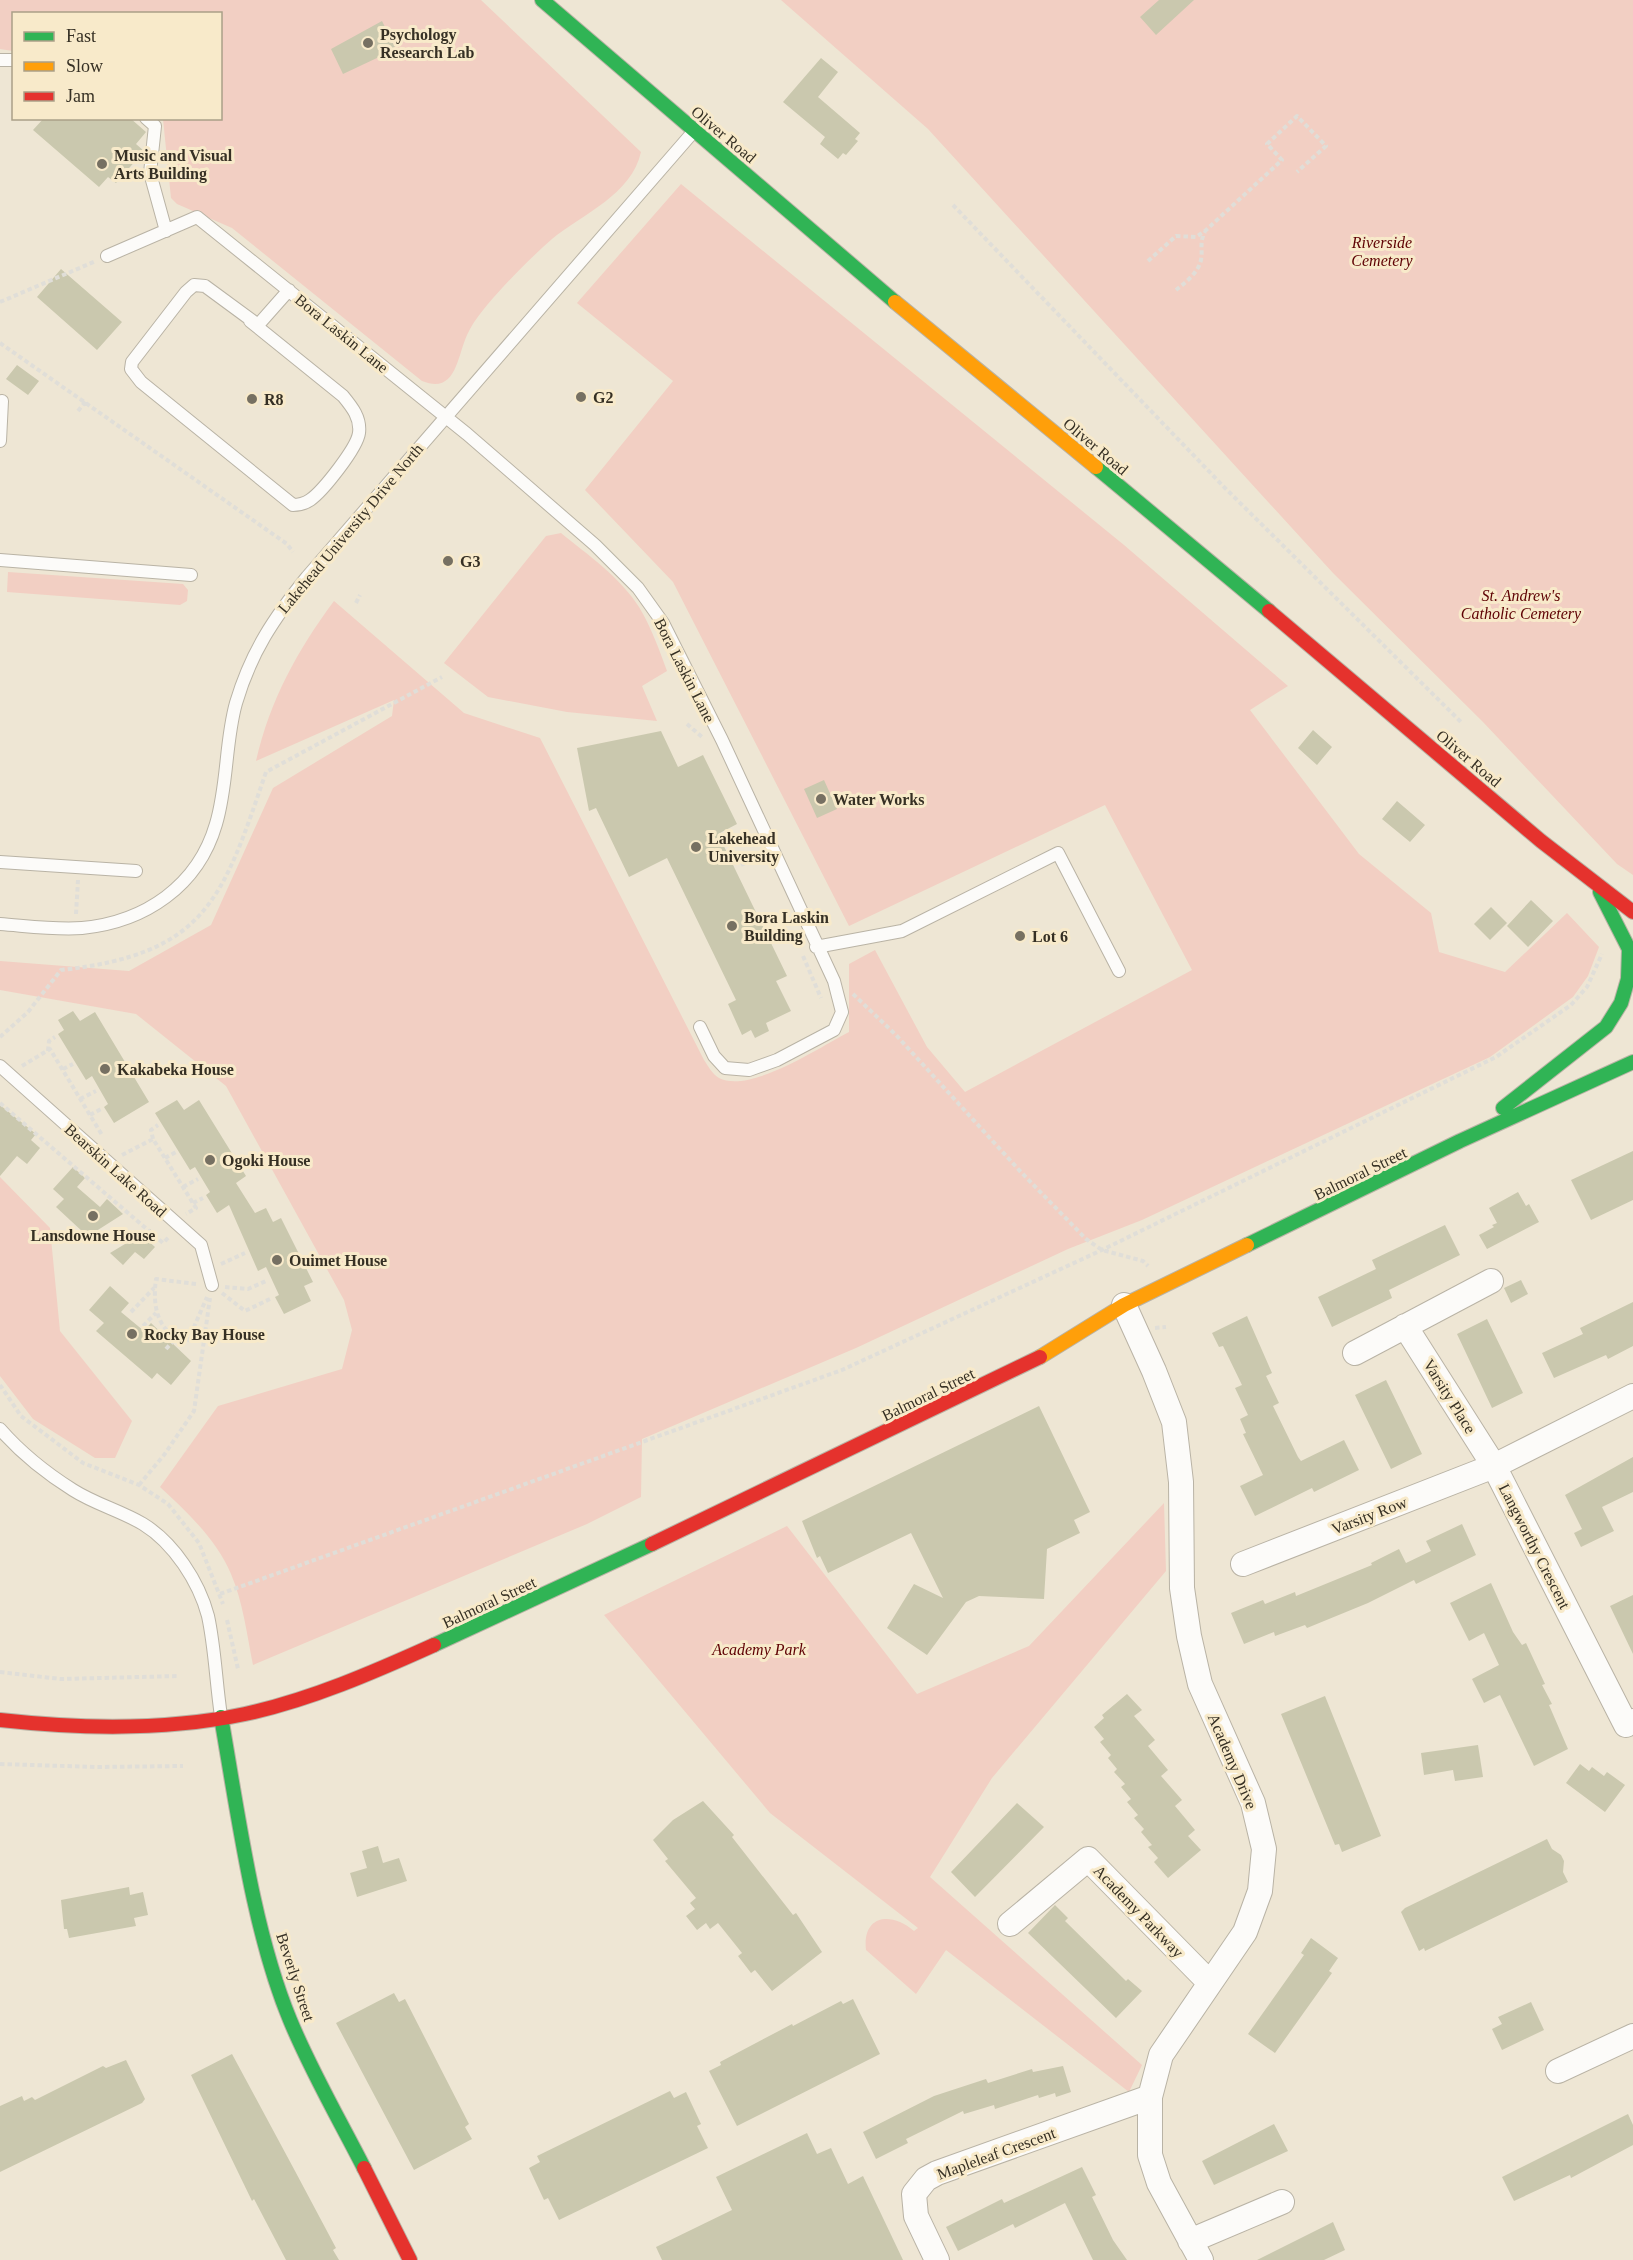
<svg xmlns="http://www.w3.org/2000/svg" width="1633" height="2260" viewBox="0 0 1633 2260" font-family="'Times New Roman',serif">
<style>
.green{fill:#f2cfc3}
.building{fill:#cac8ae}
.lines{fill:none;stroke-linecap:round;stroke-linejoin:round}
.lane-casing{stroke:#b9b3a5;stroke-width:14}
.street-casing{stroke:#b9b3a5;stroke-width:26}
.fast-casing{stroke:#b9b3a5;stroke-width:16}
.slow-casing{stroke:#b9b3a5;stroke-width:16}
.jam-casing{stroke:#b9b3a5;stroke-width:16}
.path{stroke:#e0ded8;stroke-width:4;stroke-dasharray:4.5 3;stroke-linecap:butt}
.lane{stroke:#fcfbf9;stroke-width:12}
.street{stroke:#fcfbf9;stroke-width:24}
.fast{stroke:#30b455;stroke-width:14}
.slow{stroke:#ff9f0a;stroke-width:14}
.jam{stroke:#e5322d;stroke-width:14}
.poi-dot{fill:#767062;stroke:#f8eaca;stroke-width:2}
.labels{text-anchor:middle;stroke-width:6;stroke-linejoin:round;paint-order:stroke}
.poi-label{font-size:16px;font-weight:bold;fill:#363024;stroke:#f8eaca;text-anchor:start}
.street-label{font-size:16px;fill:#363024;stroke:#f8eaca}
.park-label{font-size:16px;font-style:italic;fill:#5e0103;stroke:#f8eaca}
</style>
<rect width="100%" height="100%" fill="#eee6d4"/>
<!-- green -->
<path class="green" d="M0 0H481L641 152C632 194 583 214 552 239 535 254 518 271 503 287 491 300 474 319 467 335 457 357 456 395 422 381L232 228 177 204 171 198 163 119 220 118V14H14L13 51 0 49Z
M781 0H1633V875L1617 864 1483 722 1333 573 928 129Z
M681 184 1124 545 1288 686 1250 710 1359 854 1431 913 1439 952 1505 972 1567 913 1599 947 1588 976 1573 997 1490 1057 1142 1220 1068 1249 856 1348 642 1439 641 1497 587 1524 253 1665C247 1635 243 1602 231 1574 217 1540 187 1512 160 1487L218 1406 342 1369 352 1330 344 1300 226 1086 136 1014 0 990V961L129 971 211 925 273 788 392 716 394 700 256 761C270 700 297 651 334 601L464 713 540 738 704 1060C708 1066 713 1075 719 1078 750 1094 820 1047 849 1032V964L875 950 927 1047 965 1092 1192 970 1105 805 849 926 673 582 585 490 673 381 577 303Z
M561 533C588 555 620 577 639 607 651 627 659 649 667 671L642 686 657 721 567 712 488 697 444 663 546 536Z
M8 572 183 584 188 590 187 601 180 605 7 592Z
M0 1177 50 1228 60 1331 132 1421 115 1458H95L33 1419 0 1376Z
M1164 1503 1166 1571 992 1778 930 1877 1142 2065 1129 2092 946 1950 916 1994 866 1950C862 1915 891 1911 914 1931L918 1928 770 1813 604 1615 787 1526 917 1694 1029 1646Z"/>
<!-- building -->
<path class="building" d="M1159 0H1194L1156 35 1140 17Z
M382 21 396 49 343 74 331 49Z
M821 58 838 72 818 97 860 133 855 139 858 141 846 155 843 153 838 159 820 144 825 137 783 102Z
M44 118H130L146 132 136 144 144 151 116 183 108 177 99 187 33 130Z
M61 269 122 322 97 350 37 297Z
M17 365 39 381 28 395 6 379Z
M1313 730 1332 747 1317 765 1298 748Z
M661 731 678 767 703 755 737 824 718 834 787 976 776 981 791 1011 766 1023 769 1031 755 1038 751 1030 742 1035 728 1004 736 1000 667 858 629 877 596 808 589 811 577 748Z
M824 780 837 809 817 818 804 789Z
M1397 801 1425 825 1410 842 1382 819Z
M1531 900 1553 921 1528 947 1507 926Z
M1491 907 1507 923 1490 940 1474 924Z
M73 1011 80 1021 95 1012 149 1102 114 1123 104 1107 108 1104 92 1076 86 1080 58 1034 64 1030 58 1020Z
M177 1100 184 1110 199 1100 246 1176 236 1183 255 1213 266 1208 273 1222 281 1218 313 1282 304 1286 311 1301 284 1314 275 1297 279 1295 266 1267 258 1271 229 1205 217 1213 206 1195 210 1192 195 1167 190 1170 155 1113Z
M0 1105 36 1134 31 1140 40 1148 27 1164 17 1156 0 1176Z
M1633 1151V1200L1591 1220 1571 1180Z
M73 1167 85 1178 77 1187 100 1207 107 1199 123 1214 90 1235 86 1231 84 1233 56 1207 64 1199 53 1189Z
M1518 1192 1526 1206 1529 1204 1539 1222 1487 1249 1479 1235 1494 1227 1492 1225 1497 1223 1489 1208Z
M1445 1225 1460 1255 1389 1290 1392 1298 1332 1327 1318 1297 1376 1269 1372 1260Z
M150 1229 153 1232 146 1239 155 1247 144 1259 135 1252 123 1265 110 1253Z
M1521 1280 1528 1294 1511 1303 1504 1288Z
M110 1286 129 1303 121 1312 144 1331 151 1323 191 1361 171 1385 157 1373 152 1379 96 1331 104 1323 89 1310Z
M1633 1302V1346L1608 1359 1606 1355 1554 1378 1542 1353 1583 1334 1580 1328Z
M1247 1316 1272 1373 1266 1376 1279 1403 1273 1406 1298 1457 1301 1461 1344 1440 1359 1470 1314 1492 1312 1488 1255 1516 1240 1486 1263 1475 1243 1434 1246 1433 1240 1419 1248 1415 1235 1388 1242 1385 1223 1346 1219 1347 1212 1333Z
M1487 1319 1523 1393 1492 1408 1457 1334Z
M1386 1380 1422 1454 1391 1469 1355 1395Z
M1039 1406 1090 1512 1074 1520 1080 1533 1047 1549 1044 1599 979 1596 966 1602 927 1655 887 1628 914 1584 943 1598 911 1533 828 1573 820 1556 817 1558 802 1521Z
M1633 1457V1492L1602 1507 1614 1531 1581 1547 1574 1533 1582 1529 1565 1495Z
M1462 1524 1476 1555 1416 1584 1414 1580 1368 1603 1307 1628 1305 1625 1275 1636 1274 1632 1244 1644 1231 1613 1263 1600 1265 1604 1295 1592 1296 1596 1372 1565 1371 1563 1399 1549 1406 1563 1431 1551 1426 1541Z
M1491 1583 1513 1632 1522 1645 1526 1643 1545 1684 1542 1685 1552 1704 1549 1705 1568 1749 1534 1766 1500 1695 1484 1703 1472 1679 1499 1665 1484 1633 1469 1641 1450 1603Z
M1633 1595V1654L1610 1606Z
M1127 1694 1142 1710 1134 1716 1155 1740 1148 1746 1168 1770 1161 1776 1182 1800 1175 1806 1195 1830 1188 1836 1201 1850 1168 1878 1154 1862 1158 1858 1148 1847 1152 1845 1141 1832 1144 1829 1134 1818 1138 1815 1127 1802 1131 1799 1121 1787 1125 1784 1114 1772 1117 1769 1108 1758 1111 1755 1100 1742 1104 1739 1094 1727 1104 1718 1102 1715Z
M1325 1696 1381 1836 1342 1852 1339 1844 1335 1845 1281 1714Z
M1478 1745 1483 1777 1455 1781 1453 1770 1424 1775 1421 1753Z
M1580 1764 1589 1771 1592 1767 1604 1776 1607 1772 1625 1785 1605 1812 1566 1783Z
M703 1801 734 1835 732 1837 793 1915 796 1913 822 1952 772 1991 755 1970 751 1973 738 1956 742 1953 718 1923 710 1929 706 1923 697 1930 686 1916 695 1909 690 1903 696 1898 665 1861 668 1859 653 1840 673 1820Z
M1017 1803 1044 1827 975 1897 951 1872Z
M1547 1839 1552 1849 1561 1855 1564 1861 1563 1872 1568 1882 1425 1951 1424 1948 1419 1951 1401 1912 1405 1908Z
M378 1846 383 1863 399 1858 407 1881 357 1897 350 1873 367 1868 362 1851Z
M129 1887 130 1895 143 1892 148 1915 134 1918 136 1926 69 1938 67 1929H64L61 1900Z
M1055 1905 1068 1918 1065 1921 1126 1981 1128 1979 1142 1991 1116 2018 1028 1933Z
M1311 1938 1338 1958 1329 1971 1332 1973 1275 2053 1248 2034 1304 1955 1301 1953Z
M394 1993 399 2002 405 1999 469 2124 465 2127 472 2139 414 2170 336 2023Z
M853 1999 880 2054 737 2126 709 2071 721 2065 720 2062 792 2024 793 2026 841 2001 843 2004Z
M1531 2002 1544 2030 1502 2050 1492 2029 1502 2024 1498 2017Z
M232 2054 295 2171 336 2248 333 2250 339 2260H286L254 2199 252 2201 191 2075Z
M126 2060 145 2099 142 2103 0 2172V2106L22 2096 24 2101 32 2097 35 2100 103 2066 106 2068Z
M1063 2066 1071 2092 1056 2097 1055 2093 1039 2098 1038 2095 995 2109 994 2105 964 2114 963 2111 906 2139 908 2143 876 2159 863 2132 934 2096 986 2079 988 2083 1032 2069 1033 2072Z
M670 2091 674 2098 686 2092 701 2124 697 2126 708 2148 559 2220 548 2198 544 2200 529 2168 540 2162 537 2156Z
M1628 2114 1633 2125V2145L1571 2178 1570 2175 1514 2201 1502 2177Z
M1274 2124 1288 2151 1214 2185 1202 2161Z
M807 2133 817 2154 831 2148 848 2184 863 2176 903 2260H662L656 2247 732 2210 716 2177Z
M1082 2167 1096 2195 1092 2197 1113 2240 1127 2260H1093L1065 2203 1015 2228 1013 2224 958 2251 946 2227 1002 2199 1004 2203Z
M1333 2222 1345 2250 1324 2260H1257Z"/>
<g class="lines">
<!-- lane casing -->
<g class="lane-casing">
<path id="lane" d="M0 60H14
M146 118 155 126 150 173 166 231
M107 256 197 217 467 434 595 545 638 588 663 623 722 740 834 981 842 1012 834 1030 777 1060 749 1070 725 1068 714 1056 700 1027
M250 321 343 396C352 407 361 418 359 433 357 448 323 491 310 500 304 504 300 505 293 505L141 382 131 369 132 362 186 292 194 285 205 286 258 325 289 290
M0 441 2 401
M0 560 191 575
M0 862 136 871
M0 924C27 926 55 930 82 928 145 922 198 886 216 824 228 784 225 742 236 703 251 652 274 618 307 577L694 131
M816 947 902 931 1058 853 1119 971
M0 1066 201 1245 212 1285
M0 1429C21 1453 46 1473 73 1490 95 1504 121 1511 143 1524 174 1543 199 1582 208 1616 215 1648 216 1683 221 1716"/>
</g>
<!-- street casing -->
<g class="street-casing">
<path id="street" d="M1124 1305 1154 1371 1174 1422 1181 1482 1182 1588 1189 1636 1200 1684 1253 1803 1264 1849 1260 1891 1245 1932 1161 2055 1150 2097V2155L1159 2183 1201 2260
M1405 1326 1494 1466 1626 1725 1633 1721
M1355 1353 1491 1281
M1243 1564 1494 1466 1633 1396
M1010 1924 1088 1859 1210 1983
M1558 2071 1633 2036
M1190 2241 1282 2202
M937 2260 916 2216 914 2194 926 2179 937 2173 1150 2097"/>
</g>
<!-- fast casing -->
<g class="fast-casing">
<path id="fast" d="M542 0 895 302
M1096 467 1269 611
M1503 1108 1606 1027 1621 1003 1628 979 1629 949 1600 892
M1247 1245 1460 1141 1633 1062
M434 1645 652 1544
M221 1717C238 1813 253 1931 290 2020 311 2071 339 2119 364 2168"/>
</g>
<!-- slow casing -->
<g class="slow-casing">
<path id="slow" d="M895 302 1096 467
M1040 1357 1124 1305 1247 1245"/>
</g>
<!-- jam casing -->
<g class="jam-casing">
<path id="jam" d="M1269 611 1541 841 1633 912
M652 1544 1040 1357
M0 1720C81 1729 165 1731 245 1714 310 1700 374 1672 434 1645
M364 2168 410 2260"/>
</g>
<!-- path -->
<path class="path" d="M953 205 1225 488 1461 722
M1148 261 1176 236 1196 237 1205 231 1282 160 1267 144 1297 116 1326 146 1297 172
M1176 290C1186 282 1198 273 1201 260 1203 249 1199 242 1205 232
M0 302 96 261
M0 343 287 544 293 552
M78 411 86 401
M356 603 360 595
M687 724 702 737
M741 865 760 857
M76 914 78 880
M803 956 821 998
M853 994 896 1035 1019 1170 1086 1239 1102 1250 1143 1261 1148 1266
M0 1037 28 1012 61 970C207 954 223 898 266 772L442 677
M48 1051 49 1041 55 1037
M22 1066 50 1049 102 1135
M63 1069 73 1064
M80 1099 96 1091
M0 1103 163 1243 169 1237
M90 1115 101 1109
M153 1139 151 1130 158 1125
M122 1155 153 1139 196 1208 186 1214
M165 1158 176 1152
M183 1187 198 1179
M193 1203 203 1198
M221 1264 245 1253
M196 1284 156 1279C152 1308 158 1333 187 1343L207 1297
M225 1287 248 1289 266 1281
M222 1293 245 1311 270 1299
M131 1312 154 1288
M143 1326 156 1313
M1155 1328 1166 1327
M166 1349 176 1338
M0 1385 21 1416 83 1463 139 1485 168 1504 199 1543 223 1604
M139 1485 164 1455 194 1411 210 1298
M220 1594 842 1370 1102 1250 1496 1057 1571 1005 1587 987 1602 954
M227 1620 238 1669
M0 1672 60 1679 179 1676
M0 1764 96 1767 183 1766"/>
<!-- lane -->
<use href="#lane" class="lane"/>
<!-- street -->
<use href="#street" class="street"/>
<!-- fast -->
<use href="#fast" class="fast"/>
<!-- slow -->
<use href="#slow" class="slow"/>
<!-- jam -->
<use href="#jam" class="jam"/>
</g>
<!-- markers -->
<g class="poi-dot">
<circle cx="368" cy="43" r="6"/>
<circle cx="102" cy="164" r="6"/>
<circle cx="581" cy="397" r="6"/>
<circle cx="252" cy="399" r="6"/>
<circle cx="448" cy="561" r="6"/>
<circle cx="821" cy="799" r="6"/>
<circle cx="696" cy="847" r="6"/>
<circle cx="732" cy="926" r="6"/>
<circle cx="1020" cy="936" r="6"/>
<circle cx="105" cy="1069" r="6"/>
<circle cx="210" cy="1160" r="6"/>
<circle cx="93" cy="1216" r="6"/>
<circle cx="277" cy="1260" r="6"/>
<circle cx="132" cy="1334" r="6"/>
</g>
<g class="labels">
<!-- poi labels -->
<g class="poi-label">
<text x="380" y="40">Psychology<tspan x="380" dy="18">Research Lab</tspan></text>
<text x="114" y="161">Music and Visual<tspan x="114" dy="18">Arts Building</tspan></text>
<text x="593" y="403">G2</text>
<text x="264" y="405">R8</text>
<text x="460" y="567">G3</text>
<text x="833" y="805">Water Works</text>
<text x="708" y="844">Lakehead<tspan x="708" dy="18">University</tspan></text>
<text x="744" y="923">Bora Laskin<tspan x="744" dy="18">Building</tspan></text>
<text x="1032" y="942">Lot 6</text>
<text x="117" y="1075">Kakabeka House</text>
<text x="222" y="1166">Ogoki House</text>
<text x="93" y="1241" text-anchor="middle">Lansdowne House</text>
<text x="289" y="1266">Ouimet House</text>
<text x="144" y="1340">Rocky Bay House</text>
</g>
<!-- street labels -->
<g class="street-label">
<text transform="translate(724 134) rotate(40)" y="6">Oliver Road</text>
<text transform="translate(342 333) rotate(39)" y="6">Bora Laskin Lane</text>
<text transform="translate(1096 446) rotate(40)" y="6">Oliver Road</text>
<text transform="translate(350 528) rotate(-50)" y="6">Lakehead University Drive North</text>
<text transform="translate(685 670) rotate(63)" y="6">Bora Laskin Lane</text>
<text transform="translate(1469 758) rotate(40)" y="6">Oliver Road</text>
<text transform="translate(116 1170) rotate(42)" y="6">Bearskin Lake Road</text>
<text transform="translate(1360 1173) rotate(-26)" y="6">Balmoral Street</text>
<text transform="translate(928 1394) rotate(-26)" y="6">Balmoral Street</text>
<text transform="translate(1450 1396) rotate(58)" y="6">Varsity Place</text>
<text transform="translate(1369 1515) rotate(-21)" y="6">Varsity Row</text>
<text transform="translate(1535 1546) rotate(63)" y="6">Langworthy Crescent</text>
<text transform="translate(489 1602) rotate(-25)" y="6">Balmoral Street</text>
<text transform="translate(1233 1761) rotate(67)" y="6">Academy Drive</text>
<text transform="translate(1139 1911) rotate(46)" y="6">Academy Parkway</text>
<text transform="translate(296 1977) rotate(72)" y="6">Beverly Street</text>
<text transform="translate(996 2153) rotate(-20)" y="6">Mapleleaf Crescent</text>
</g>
<!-- park labels -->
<g class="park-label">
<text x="1382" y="248">Riverside<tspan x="1382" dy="18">Cemetery</tspan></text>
<text x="1521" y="601">St. Andrew's<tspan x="1521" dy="18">Catholic Cemetery</tspan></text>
<text x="759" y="1655">Academy Park</text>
</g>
</g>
<!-- legend -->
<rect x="12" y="12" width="210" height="108" fill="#f8eaca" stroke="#aaa088" stroke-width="1.5"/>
<rect x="24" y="32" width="30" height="9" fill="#30b455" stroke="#aaa088" stroke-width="1.5"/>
<text x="66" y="42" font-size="18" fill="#363024">Fast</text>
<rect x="24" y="62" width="30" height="9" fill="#ff9f0a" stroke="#aaa088" stroke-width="1.5"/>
<text x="66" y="72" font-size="18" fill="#363024">Slow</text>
<rect x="24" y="92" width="30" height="9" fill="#e5322d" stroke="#aaa088" stroke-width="1.5"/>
<text x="66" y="102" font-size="18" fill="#363024">Jam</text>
</svg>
